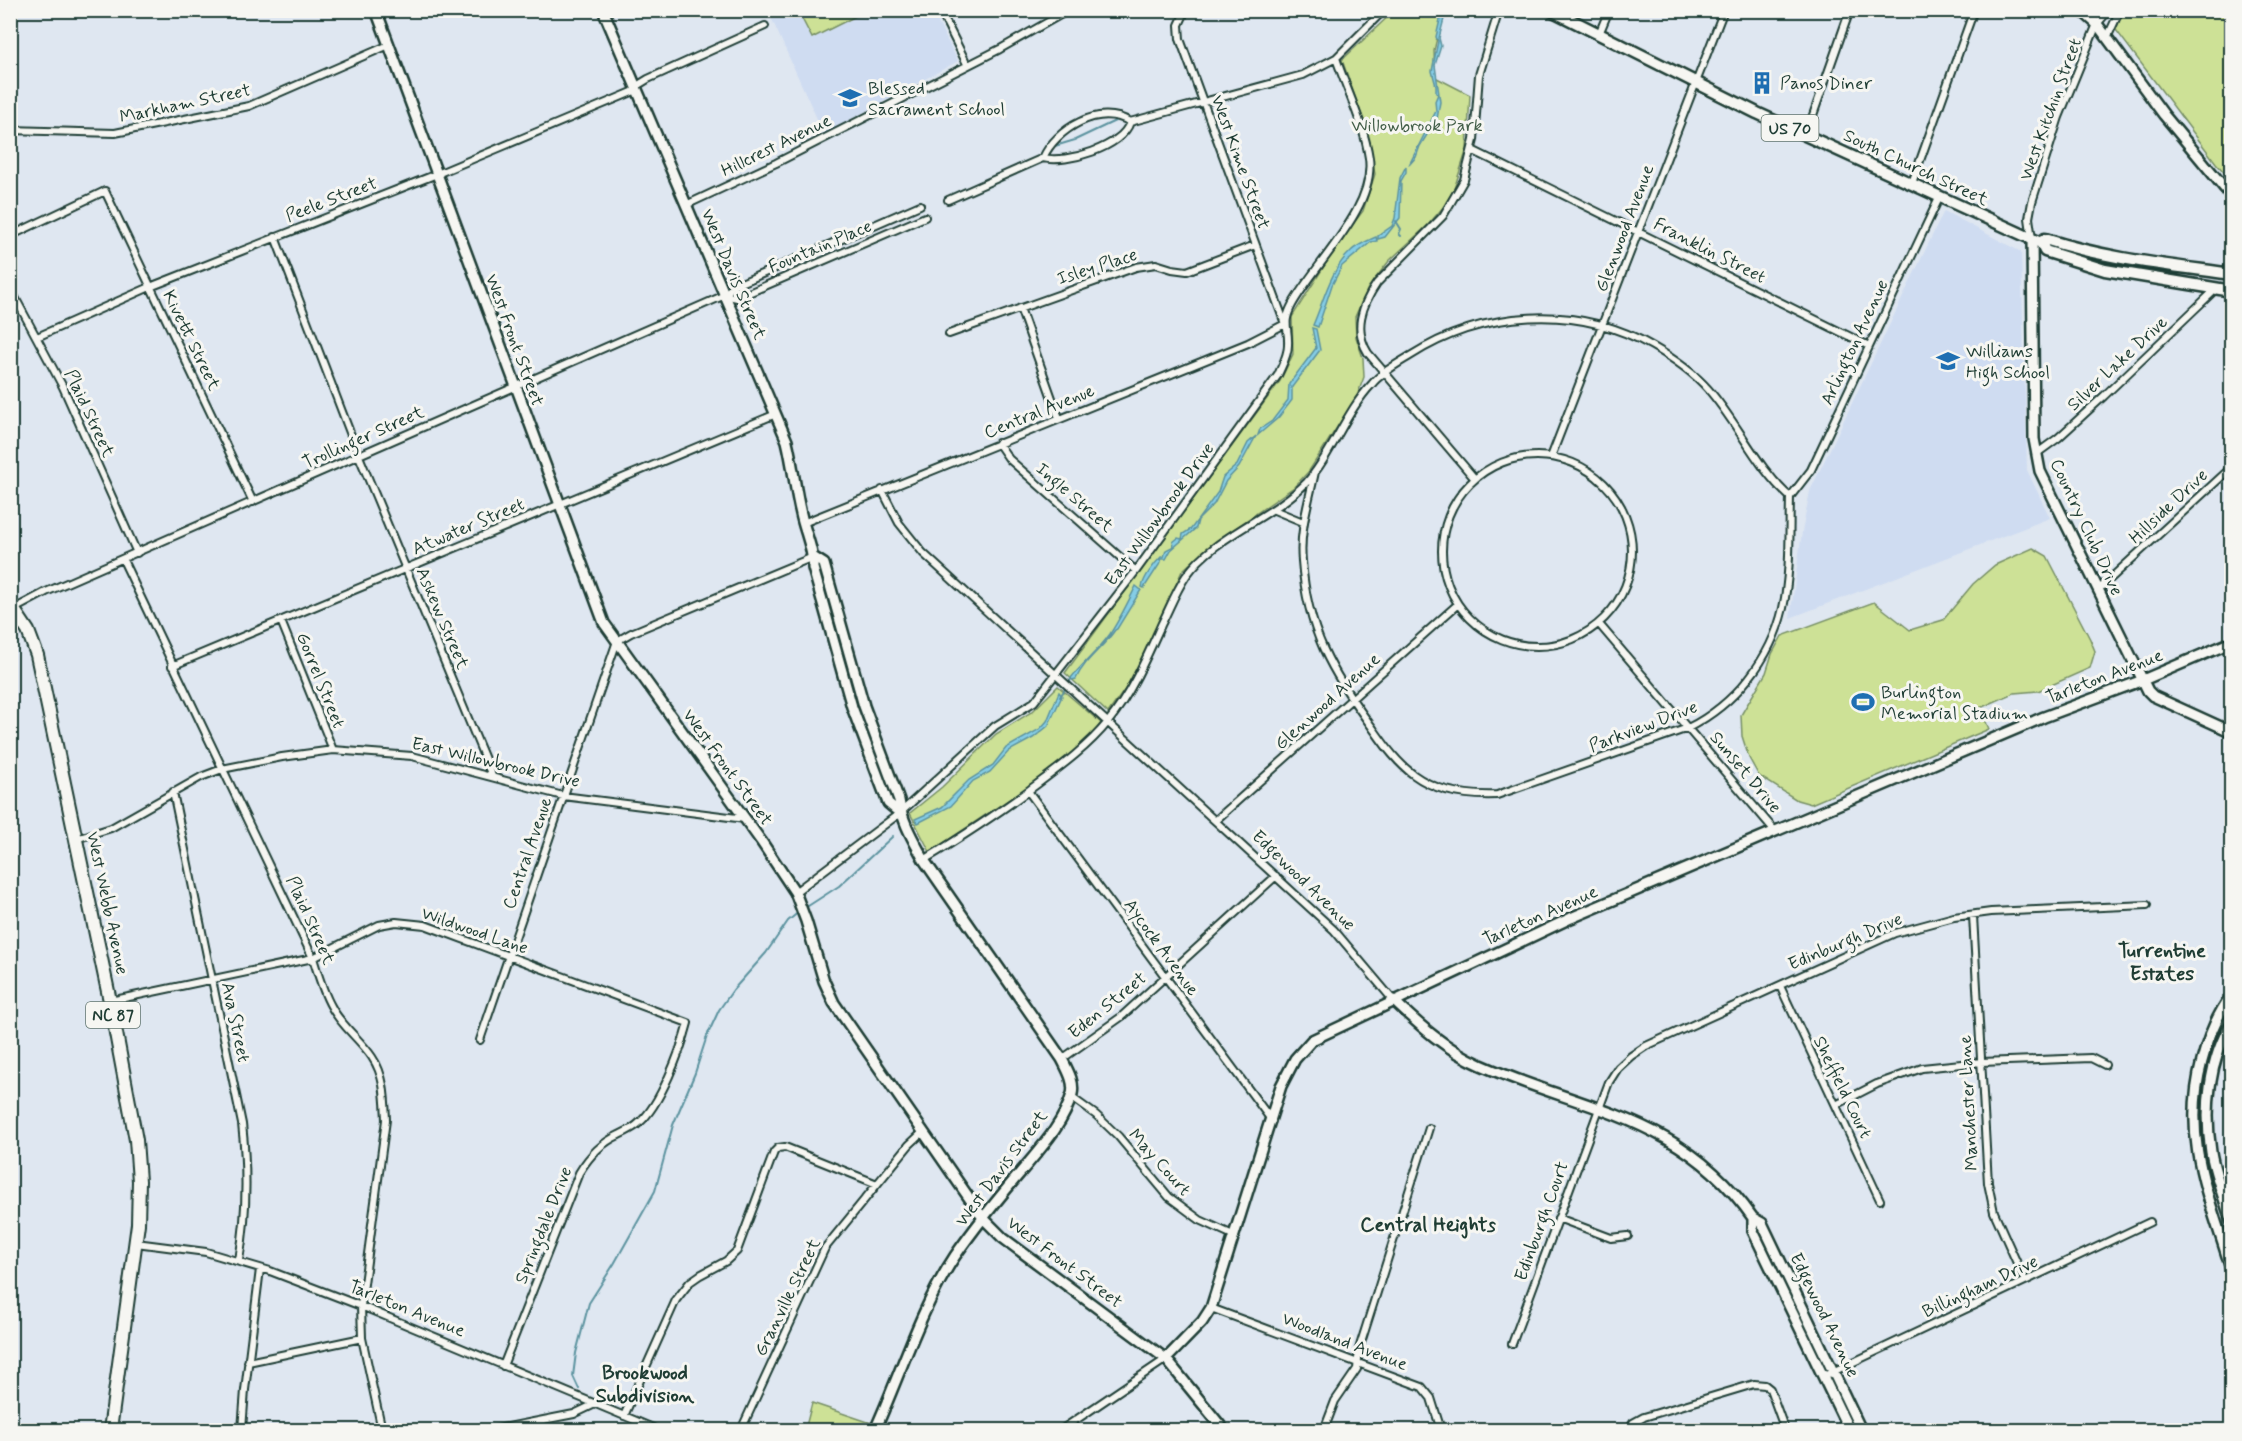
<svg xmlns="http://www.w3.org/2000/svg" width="2242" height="1441" viewBox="0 0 2242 1441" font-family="Mynerve,sans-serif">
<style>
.built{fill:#cfdcf1}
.green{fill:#cde196;stroke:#768f65;stroke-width:1.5}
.water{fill:#85cde6;stroke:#5c939f;stroke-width:1.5}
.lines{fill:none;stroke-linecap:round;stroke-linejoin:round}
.stream{stroke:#5c939f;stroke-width:2}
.street-casing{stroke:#1f3d34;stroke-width:10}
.secondary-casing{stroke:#1f3d34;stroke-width:14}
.primary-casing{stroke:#1f3d34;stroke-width:15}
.highway-casing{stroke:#1f3d34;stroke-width:16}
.street{stroke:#f6f6f2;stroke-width:6}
.secondary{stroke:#f6f6f2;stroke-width:9}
.primary{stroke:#f6f6f2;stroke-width:10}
.highway{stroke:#f6f6f2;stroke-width:12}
.labels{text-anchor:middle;stroke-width:6;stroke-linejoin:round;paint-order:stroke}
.shield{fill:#f6f6f2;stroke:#60746d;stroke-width:1.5}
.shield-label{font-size:16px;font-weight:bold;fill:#1f3d34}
.poi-label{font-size:18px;fill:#1f3d34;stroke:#f6f6f2;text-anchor:start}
.street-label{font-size:18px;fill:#1f3d34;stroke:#f6f6f2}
.park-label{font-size:18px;fill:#425e48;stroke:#f6f6f2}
.neighbourhood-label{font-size:20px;font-weight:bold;fill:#1f3d34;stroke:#f6f6f2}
</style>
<rect width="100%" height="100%" fill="#dfe7f1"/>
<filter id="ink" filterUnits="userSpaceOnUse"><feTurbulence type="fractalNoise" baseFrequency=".0167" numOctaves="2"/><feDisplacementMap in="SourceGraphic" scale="12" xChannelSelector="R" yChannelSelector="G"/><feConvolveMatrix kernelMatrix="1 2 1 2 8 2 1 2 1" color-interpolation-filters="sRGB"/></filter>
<g filter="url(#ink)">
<!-- built -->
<path class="built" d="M768 11H932L958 61 824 134Z
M1944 211 2021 252 2027 470 2050 518 1790 618 1802 532 1810 491Z"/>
<!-- green -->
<path class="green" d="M798 11H866L812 38Z
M1394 11H1443L1434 51 1435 77 1470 95 1467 149 1454 189 1445 205 1428 225 1389 261 1368 288 1355 317 1356 337 1363 358 1364 377 1357 396 1309 471 1294 487 1207 548 1182 571 1136 674 1108 713 1065 673 1280 381 1293 354 1292 317 1340 241 1363 211 1375 174 1364 122 1342 60Z
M2123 11H2231V180L2216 163 2116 30Z
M2033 548 2047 556 2090 639 2095 651 2090 668 2038 691 2014 693 1980 708 1989 729 1811 804 1797 800 1759 776 1749 758 1742 736 1741 715 1766 673 1772 654 1782 636 1874 602 1910 630 1943 620 1973 584 1995 565Z
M1058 686 1101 723 1077 754 930 852 910 813 942 787 996 734 1033 711Z
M812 1403 877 1425 875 1430H805Z"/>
<!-- water -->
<path class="water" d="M1442 11H1446L1439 38 1441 46 1435 65 1440 102 1437 119 1420 146 1416 157 1409 165 1436 111 1435 101 1438 94 1436 93V86L1432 71 1438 41 1436 37Z
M1406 166V172L1401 181 1400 218 1385 237 1378 239V236L1392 226 1395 218 1400 178Z
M1376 237 1377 241 1371 242 1342 266 1332 285 1318 327 1313 325C1324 300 1330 270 1351 251 1357 245 1367 241 1376 237Z
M1312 328 1316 329 1320 350 1292 387V400L1289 404 1278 418 1258 435 1260 429 1272 421 1288 400 1289 384 1316 348Z
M1256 436 1239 467 1226 481 1214 504 1198 520 1196 528 1171 550 1166 559H1160L1161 562 1144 588 1142 587C1144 577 1154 564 1161 557H1164L1166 550 1174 546 1173 542 1178 538 1182 539 1183 534 1191 529 1218 492 1223 477 1237 465 1248 443Z
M1136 586 1141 590 1117 629 1115 630C1104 647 1084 660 1076 679L1072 680 1071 678C1084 662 1098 651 1110 634 1120 619 1127 604 1136 586Z
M1059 692 1062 696 1048 726 1033 738 1009 751 990 772 973 781 951 806 918 823 915 819 942 807 969 780 993 765 1006 748 1040 729 1047 721Z"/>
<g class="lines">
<!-- stream -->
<path class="stream" d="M1055 146 1075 140 1115 121
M1396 221 1401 229 1399 234 1401 236
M1060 697 1071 679
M805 908 839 886 893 836
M579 1389 573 1376 576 1353 589 1303 614 1264 655 1191 673 1125 695 1073 707 1036 719 1010 733 990 766 953 788 921 800 911"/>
<!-- street casing -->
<g class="street-casing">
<path id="street" d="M940 10 967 64
M1599 34 1609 10
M2107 38 2120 10
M635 87 648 79 765 26
M10 130 115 133 249 106 389 45
M1806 135 1850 10
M1472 150 1869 346
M1043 158C1056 129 1099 103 1130 122L1303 75 1336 58 1384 10
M1912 183 1974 10
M948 200 1043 158C1066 164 1123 147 1130 122
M686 205 776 163 1000 49 1069 10
M10 236 105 191 253 502
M275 237 359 456 492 776
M2032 239 2029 218 2032 202 2059 117 2097 24 2109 10
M10 288 63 387 137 553
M725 295 737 298 925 217
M1020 308 1059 418
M949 334 1136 267 1156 264 1172 269 1187 271 1255 245
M37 337 150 287 437 174 637 90
M998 443 1009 459 1136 571
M2036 454 2058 438 2104 396 2216 289
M1442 551a95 95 0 1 1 190 0a95 95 0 1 1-190 0Z
M1551 457 1724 10
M1475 479 1368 353C1353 329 1362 305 1377 283L1443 216 1464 180 1474 140 1479 75 1499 10
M882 490 899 523 923 553 1334 930 1393 1000
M1790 497 1811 470 1940 196
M1274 510 1303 522
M803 523 1248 343 1285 324 1180 39 1179 25 1186 10
M123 560 313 958C318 974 323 992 331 1006 341 1026 360 1039 372 1057 385 1076 385 1099 386 1120L361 1306 362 1338 382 1430
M2098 590 2232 467
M14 609 46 592 725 295 732 287 920 205
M281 621 333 750
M1599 624 1775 831
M172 666 776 414
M1028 791 1272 1121
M173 792 242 1124C247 1168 247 1216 239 1260
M1216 820 1458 604
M76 839 111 828 201 777 222 769 282 757 333 750 412 756 563 796 745 819
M924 860C960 838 994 816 1028 791 1056 770 1086 749 1108 722 1131 694 1147 656 1162 623 1170 607 1176 591 1186 576 1216 534 1271 519 1307 482 1331 456 1346 411 1372 384 1382 372 1397 364 1410 356 1482 310 1576 303 1652 346 1671 357 1693 372 1708 389 1738 423 1756 467 1790 497 1789 534 1791 572 1783 608 1771 660 1735 704 1688 728L1497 795C1469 796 1437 792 1414 775 1396 762 1384 744 1372 727 1332 673 1307 630 1302 561 1299 531 1309 501 1315 472
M795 892 900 813 995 726 1034 702 1136 571 1278 375C1282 365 1288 356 1288 345 1289 327 1282 324 1292 305 1315 263 1376 208 1369 158 1364 124 1347 91 1336 58
M1973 916 1988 1183 1994 1212 2025 1281
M1780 986 1880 1200
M110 1001 313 958 379 925 396 922 425 925 688 1023C681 1050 660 1106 639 1123 633 1129 626 1131 619 1135 601 1143 589 1156 579 1173L503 1366
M480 1040 617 641 631 633 813 557
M1062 1059 1121 1017 1276 876
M1071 1097 1096 1115 1118 1136 1169 1197 1200 1220 1235 1236
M1836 1105 1877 1084 1922 1068 1981 1062 2091 1058 2105 1065
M1558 1218 1611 1238 1628 1236
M136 1243 206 1252 270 1271 361 1306 658 1430
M1211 1308 1422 1387 1431 1398 1441 1430
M1512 1344 1609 1082 1618 1068 1631 1056 1646 1046 1895 933 1954 917 1991 912 2147 905
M248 1362 362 1338
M1824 1376 2150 1222
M624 1416 676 1300 690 1282 700 1275 726 1261 737 1251 774 1152 778 1148 785 1147 877 1184
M242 1430 245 1390 260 1269
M492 1430 574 1414 595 1404
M741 1430 825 1248 909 1145 923 1132
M1061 1430 1166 1359
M1324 1430 1335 1401 1357 1369 1359 1349 1429 1128
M1629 1430 1633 1423 1644 1417 1754 1384 1765 1385 1770 1389 1785 1430"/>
</g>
<!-- secondary casing -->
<g class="secondary-casing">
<path id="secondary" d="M376 10 604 623 761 841 795 892 806 921 824 981 834 1003 983 1218 1003 1238 1166 1359 1224 1430
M603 10 787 441C793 465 795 490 801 514 805 533 814 550 813 568L852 707 888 803 900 813
M2081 10 2097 24 2164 115 2232 197
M2032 239 2034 439 2040 471 2148 691 2153 696 2232 732
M813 557 824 564 864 706 899 800C902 822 914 841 924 860L1062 1059C1067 1069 1075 1082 1072 1094 1064 1124 1039 1150 1020 1173 997 1200 975 1227 955 1256 920 1309 901 1373 875 1430
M2232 995C2217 1014 2208 1038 2202 1061 2181 1140 2210 1198 2232 1272
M1393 1000C1420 1026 1447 1050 1481 1065 1585 1111 1682 1116 1753 1218L1762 1223 1861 1430
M2232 1022C2209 1060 2204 1109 2211 1152 2215 1176 2225 1200 2232 1223
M1753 1218V1231L1849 1430
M1166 1359 1202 1322 1211 1308 1281 1086 1295 1059 1312 1040 1571 918 2044 717 2143 680 2232 642"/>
</g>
<!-- primary casing -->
<g class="primary-casing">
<path id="primary" d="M1551 10 1757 113 2041 243 2045 251 2105 270 2232 291
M2041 243 2045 239C2106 259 2168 265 2232 274"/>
</g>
<!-- highway casing -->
<g class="highway-casing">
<path id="highway" d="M10 604 28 631 37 655 110 1001 136 1140 139 1181 138 1224 110 1430"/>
</g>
<!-- street -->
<use href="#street" class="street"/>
<!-- secondary -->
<use href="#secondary" class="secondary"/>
<!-- primary -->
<use href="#primary" class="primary"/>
<!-- highway -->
<use href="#highway" class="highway"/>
</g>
</g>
<!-- icons -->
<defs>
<g id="building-bare" transform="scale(1.8)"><path d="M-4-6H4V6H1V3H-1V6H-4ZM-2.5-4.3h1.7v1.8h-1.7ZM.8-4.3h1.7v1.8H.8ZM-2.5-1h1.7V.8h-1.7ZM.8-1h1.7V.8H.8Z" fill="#1f6fb2" stroke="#f6f6f2" stroke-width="2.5" paint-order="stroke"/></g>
<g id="school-bare" transform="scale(1.8)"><path d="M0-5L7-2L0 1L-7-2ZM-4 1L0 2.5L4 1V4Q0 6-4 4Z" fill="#1f6fb2" stroke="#f6f6f2" stroke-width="2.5" paint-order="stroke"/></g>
<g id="stadium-bare" transform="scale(1.8)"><path d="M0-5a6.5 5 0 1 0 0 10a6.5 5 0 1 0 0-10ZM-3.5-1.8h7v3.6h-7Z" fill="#1f6fb2" stroke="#f6f6f2" stroke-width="2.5" paint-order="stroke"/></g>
</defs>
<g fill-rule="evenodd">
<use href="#building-bare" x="1762" y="83"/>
<use href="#school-bare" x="850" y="98"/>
<use href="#school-bare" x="1948" y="361"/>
<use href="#stadium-bare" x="1863" y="702"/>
</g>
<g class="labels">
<!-- shield labels -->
<g class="shield">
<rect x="1761.5" y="115" width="57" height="26" rx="4.5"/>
<rect x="86" y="1002" width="54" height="26" rx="4.5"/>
</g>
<g class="shield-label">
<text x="1790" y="134">US 70</text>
<text x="113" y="1021">NC 87</text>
</g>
<!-- poi labels -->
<g class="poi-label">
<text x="1780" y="89">Panos Diner</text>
<text x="868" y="94">Blessed<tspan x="868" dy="21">Sacrament School</tspan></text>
<text x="1966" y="357">Williams<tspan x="1966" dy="21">High School</tspan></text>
<text x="1881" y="698">Burlington<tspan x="1881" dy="21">Memorial Stadium</tspan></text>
</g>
<!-- street labels -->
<g class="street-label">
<text transform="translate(185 103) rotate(-12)" y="6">Markham Street</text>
<text transform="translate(2050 109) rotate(-70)" y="6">West Kitchin Street</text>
<text transform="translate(776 145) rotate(-26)" y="6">Hillcrest Avenue</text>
<text transform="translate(1241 162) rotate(70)" y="6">West Kime Street</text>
<text transform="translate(1916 167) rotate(25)" y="6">South Church Street</text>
<text transform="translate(331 199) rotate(-21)" y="6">Peele Street</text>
<text transform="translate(1624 228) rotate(-69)" y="6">Glenwood Avenue</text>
<text transform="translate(820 246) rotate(-23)" y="6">Fountain Place</text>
<text transform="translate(1710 250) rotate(27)" y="6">Franklin Street</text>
<text transform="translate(1097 266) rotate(-18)" y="6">Isley Place</text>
<text transform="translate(734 274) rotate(67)" y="6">West Davis Street</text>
<text transform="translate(192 340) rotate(64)" y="6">Kivett Street</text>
<text transform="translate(515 340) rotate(70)" y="6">West Front Street</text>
<text transform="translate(1854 342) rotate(-65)" y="6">Arlington Avenue</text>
<text transform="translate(2117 363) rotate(-43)" y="6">Silver Lake Drive</text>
<text transform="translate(1039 411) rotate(-22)" y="6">Central Avenue</text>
<text transform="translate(90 413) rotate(65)" y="6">Plaid Street</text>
<text transform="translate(363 437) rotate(-24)" y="6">Trollinger Street</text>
<text transform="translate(1075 497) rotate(41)" y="6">Ingle Street</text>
<text transform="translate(2168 506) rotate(-43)" y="6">Hillside Drive</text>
<text transform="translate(1159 514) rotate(-54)" y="6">East Willowbrook Drive</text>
<text transform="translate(468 526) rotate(-23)" y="6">Atwater Street</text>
<text transform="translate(2087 527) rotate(65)" y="6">Country Club Drive</text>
<text transform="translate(443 618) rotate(67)" y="6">Askew Street</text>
<text transform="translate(2104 676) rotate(-21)" y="6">Tarleton Avenue</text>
<text transform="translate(321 680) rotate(68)" y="6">Gorrel Street</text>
<text transform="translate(1327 701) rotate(-42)" y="6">Glenwood Avenue</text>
<text transform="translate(1643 726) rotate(-21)" y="6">Parkview Drive</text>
<text transform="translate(496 762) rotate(13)" y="6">East Willowbrook Drive</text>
<text transform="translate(728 767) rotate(54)" y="6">West Front Street</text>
<text transform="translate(1746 772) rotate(50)" y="6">Sunset Drive</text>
<text transform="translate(527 853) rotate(-71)" y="6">Central Avenue</text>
<text transform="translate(1304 880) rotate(44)" y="6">Edgewood Avenue</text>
<text transform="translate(108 903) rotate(78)" y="6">West Webb Avenue</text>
<text transform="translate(1540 915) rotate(-24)" y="6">Tarleton Avenue</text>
<text transform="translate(311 920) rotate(66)" y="6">Plaid Street</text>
<text transform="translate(475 930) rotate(19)" y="6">Wildwood Lane</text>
<text transform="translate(1845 941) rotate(-23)" y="6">Edinburgh Drive</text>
<text transform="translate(1162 947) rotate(54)" y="6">Aycock Avenue</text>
<text transform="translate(1107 1005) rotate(-39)" y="6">Eden Street</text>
<text transform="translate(236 1022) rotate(78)" y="6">Ava Street</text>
<text transform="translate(1843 1087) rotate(64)" y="6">Sheffield Court</text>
<text transform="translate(1968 1103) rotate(-93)" y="6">Manchester Lane</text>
<text transform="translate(1160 1162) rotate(48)" y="6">May Court</text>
<text transform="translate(1001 1168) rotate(-53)" y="6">West Davis Street</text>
<text transform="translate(1541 1221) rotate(-70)" y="6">Edinburgh Court</text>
<text transform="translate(543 1225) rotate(-68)" y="6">Springdale Drive</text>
<text transform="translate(1065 1262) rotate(37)" y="6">West Front Street</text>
<text transform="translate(1980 1286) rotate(-25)" y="6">Billingham Drive</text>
<text transform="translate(787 1297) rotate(-64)" y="6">Granville Street</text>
<text transform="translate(407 1308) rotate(22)" y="6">Tarleton Avenue</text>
<text transform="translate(1825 1315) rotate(64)" y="6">Edgewood Avenue</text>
<text transform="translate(1345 1341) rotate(21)" y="6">Woodland Avenue</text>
</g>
<!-- park labels -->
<g class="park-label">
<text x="1417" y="131">Willowbrook Park</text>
</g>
<!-- neighbourhood labels -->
<g class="neighbourhood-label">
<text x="2162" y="957">Turrentine<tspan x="2162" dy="23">Estates</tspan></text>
<text x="1428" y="1231">Central Heights</text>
<text x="645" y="1379">Brookwood<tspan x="645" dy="23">Subdivision</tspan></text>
</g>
</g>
<!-- margin -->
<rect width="2242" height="1441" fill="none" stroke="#f6f6f2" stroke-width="36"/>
<rect x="18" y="18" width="2206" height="1405" fill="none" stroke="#1f3d34" stroke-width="2" filter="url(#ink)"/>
</svg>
